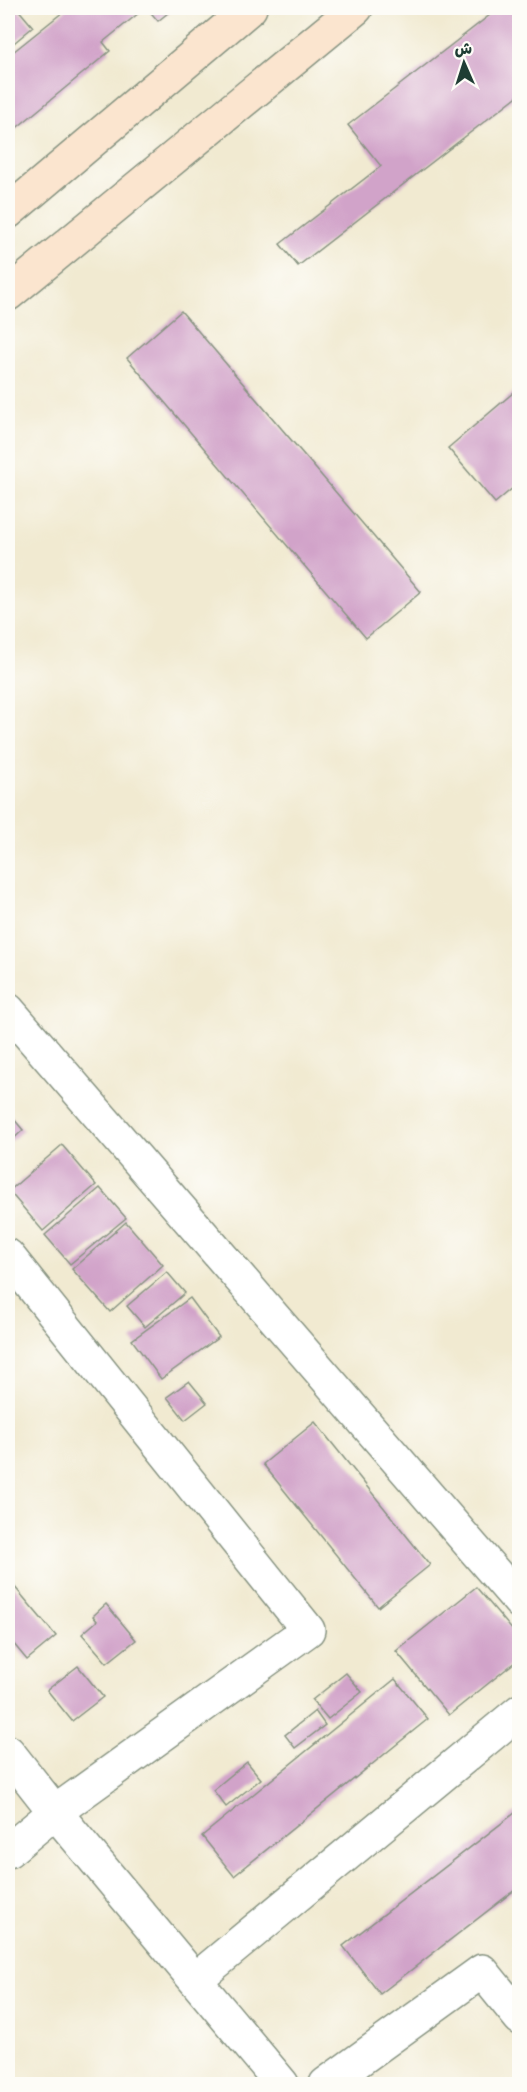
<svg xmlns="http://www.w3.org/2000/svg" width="527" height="2092" viewBox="0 0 527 2092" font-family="Mynerve,'Playpen Sans Arabic',sans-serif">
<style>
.building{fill:#d1a3c9}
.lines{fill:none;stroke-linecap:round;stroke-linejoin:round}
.street-casing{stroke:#889482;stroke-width:36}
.secondary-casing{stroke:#889482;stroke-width:36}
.street{stroke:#fff;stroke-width:33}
.secondary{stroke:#fbe5cf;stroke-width:33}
</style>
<rect width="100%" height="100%" fill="#fdfcf7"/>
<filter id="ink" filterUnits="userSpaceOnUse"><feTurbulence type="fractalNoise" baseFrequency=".0167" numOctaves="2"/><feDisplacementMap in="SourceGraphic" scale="12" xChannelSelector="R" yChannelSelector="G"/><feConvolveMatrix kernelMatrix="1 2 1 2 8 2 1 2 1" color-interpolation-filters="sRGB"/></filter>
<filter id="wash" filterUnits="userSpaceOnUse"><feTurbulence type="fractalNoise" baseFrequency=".008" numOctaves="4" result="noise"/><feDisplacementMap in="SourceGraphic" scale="24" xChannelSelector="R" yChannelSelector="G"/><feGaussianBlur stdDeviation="1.35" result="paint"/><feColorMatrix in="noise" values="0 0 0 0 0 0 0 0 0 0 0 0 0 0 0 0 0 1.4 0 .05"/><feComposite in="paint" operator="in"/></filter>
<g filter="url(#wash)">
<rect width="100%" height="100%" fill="#f1ead1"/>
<g id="blocks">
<!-- building -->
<path class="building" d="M17 8 33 27 8 48V16Z
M68 8H145L103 42 110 51 8 135V56Z
M147 8H174L158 21Z
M499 8H520V94L298 266 280 244 381 166 348 125Z
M181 311 421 592 366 638 127 358Z
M520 387V482L495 503 448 448Z
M8 1112 23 1130 8 1144Z
M62 1145 96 1185 43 1231 9 1191Z
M100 1188 126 1218 70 1264 45 1235Z
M126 1222 163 1265 110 1312 72 1269Z
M167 1272 185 1293 145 1327 127 1306Z
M190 1298 219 1337 161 1379 132 1340Z
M189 1381 207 1403 185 1420 167 1397Z
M315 1422 430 1565 378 1607 263 1464Z
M8 1579 56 1636 27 1660 8 1637Z
M476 1587 520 1639V1658L449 1715 396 1651Z
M106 1604 136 1640 107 1663 82 1634 97 1621 93 1616Z
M78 1666 103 1697 72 1721 47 1690Z
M346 1673 362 1692 328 1719 312 1700Z
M395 1679 428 1719 234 1876 202 1836Z
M315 1711 325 1725 295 1748 285 1735Z
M247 1762 261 1779 226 1807 213 1790Z
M520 1809V1886L380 1994 343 1946Z"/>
</g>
</g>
<g filter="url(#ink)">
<use href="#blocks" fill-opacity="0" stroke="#889482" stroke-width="1.5"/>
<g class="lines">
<!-- street casing -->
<g class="street-casing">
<path id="street" d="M8 1010 520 1602
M8 1256 308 1630 55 1812 8 1752
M8 1851 55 1812 195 1980 520 1711
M195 1980 282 2084
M326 2084 482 1971 520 2018"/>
</g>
<!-- secondary casing -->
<g class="secondary-casing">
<path id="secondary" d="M8 212 250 8
M8 294 356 8"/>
</g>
<!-- street -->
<use href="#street" class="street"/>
<!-- secondary -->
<use href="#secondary" class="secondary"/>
</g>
</g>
<!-- margin -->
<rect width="527" height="2092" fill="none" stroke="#fdfcf7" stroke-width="30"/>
<!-- north arrow -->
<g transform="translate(464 63) rotate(357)" stroke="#fdfcf7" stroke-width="4.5" paint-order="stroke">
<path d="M0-4.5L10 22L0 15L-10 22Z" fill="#1f3d34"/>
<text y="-9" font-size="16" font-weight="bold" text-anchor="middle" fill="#1f3d34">ش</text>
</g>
</svg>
